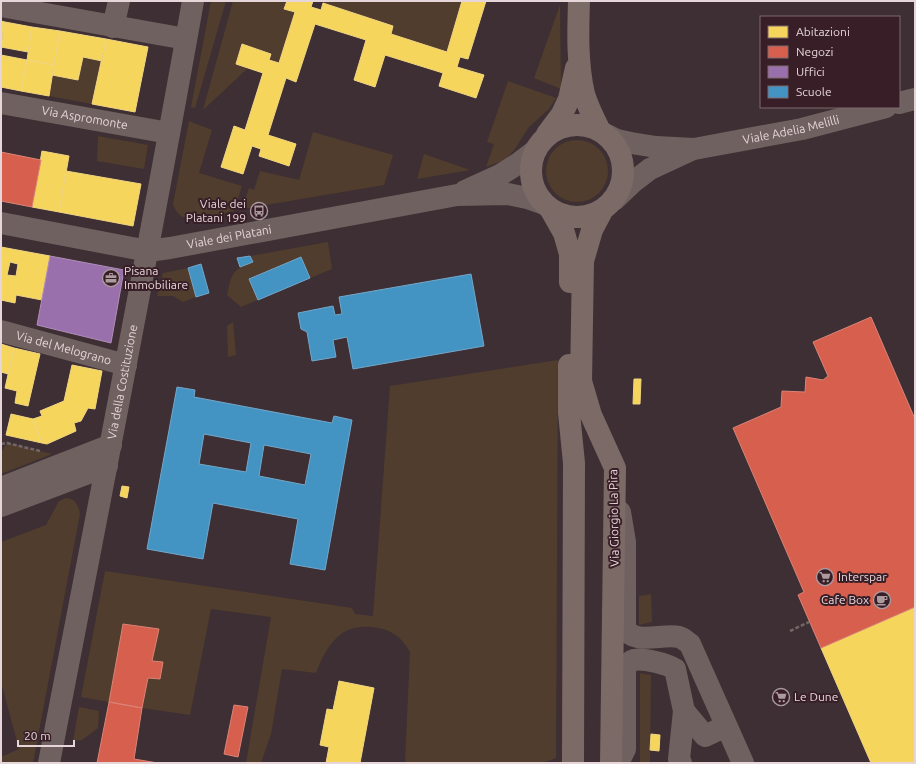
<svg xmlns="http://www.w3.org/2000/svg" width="916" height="764" viewBox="0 0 916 764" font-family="Ubuntu,sans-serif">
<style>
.green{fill:#513d2d}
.homes{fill:#f6d55c;stroke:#f1d582;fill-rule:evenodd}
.shops{fill:#d6604d;stroke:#db8377}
.offices{fill:#9970ab;stroke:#b08eb9}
.schools{fill:#4393c3;stroke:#74a7ca;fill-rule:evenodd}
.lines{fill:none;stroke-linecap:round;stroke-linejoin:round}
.path{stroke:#726666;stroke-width:2.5;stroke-dasharray:4 2;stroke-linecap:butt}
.minor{stroke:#6f615f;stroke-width:22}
.major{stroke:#7c6a67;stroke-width:22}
.labels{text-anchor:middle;stroke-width:4;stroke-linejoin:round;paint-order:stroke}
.street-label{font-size:12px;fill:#e6d5d9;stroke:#381f27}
.poi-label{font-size:12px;fill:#e6d5d9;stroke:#381f27;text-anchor:start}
</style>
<rect width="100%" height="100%" fill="#3d2f33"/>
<!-- green -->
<path class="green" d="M211 1H226L195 108 191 107Z
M233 1H287L285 9 295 12 279 63 269 60 271 53 242 44 236 64 248 68 203 110Z
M324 1H462L447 52 391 34 393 26 323 3Z
M560 5 561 89 534 78Z
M83 57 102 61 92 104 49 96 52 75 78 80Z
M508 81 556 98 549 109 528 128 515 149 505 160 486 167 494 144 487 142Z
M189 121 212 130 199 173 242 186 234 211C224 213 195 220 187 218 180 217 175 211 173 204Z
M313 132 393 155 384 185 242 209 249 188 254 190 260 171 299 180Z
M98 136 148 145 144 169 97 161Z
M546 171a31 31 0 1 1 62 0a31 31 0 1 1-62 0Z
M424 154 470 170 417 179Z
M328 242 332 269 310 278 301 257 249 279 258 300 241 307 227 295C232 274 231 270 253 262L250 256Z
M188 268 196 297 183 302 173 296H157L163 273Z
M233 322 236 355 228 357 227 326Z
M558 360 556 758 542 763H405L410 652C406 645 401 638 394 634 379 625 355 624 341 634 329 643 321 659 316 673L282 669 271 734 261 763H246L271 617 211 609 190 715 142 708 148 678 160 679 163 662 152 661 158 629 123 624 109 702 81 697 105 571 352 608 355 614 373 616 390 386Z
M7 443 52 454 1 474V452Z
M66 498C76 499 78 505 80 514L33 763H1V757L19 749 1 682V542L46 525 59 501Z
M651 594 652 622 639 625V596Z
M640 673 651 675 650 763H640Z
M79 707 99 711 98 728 82 740 73 741Z"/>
<!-- homes -->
<path class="homes" d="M287 1H313L311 7 321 10 323 3 393 26 391 34 447 52 462 1H486L468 59 460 57 457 67 484 75 476 98 439 86 443 73 385 55 375 87 354 80 366 40 315 24 296 82 286 78 268 135 296 144 289 166 259 156 261 149 252 146 243 174 221 167 234 126 245 130 263 73 236 64 242 44 271 54 269 60 279 63 295 12 284 9Z
M1 21 5 22 1 41Z
M5 22 32 27 28 52 1 47Z
M32 27 60 31 54 65 27 60Z
M60 31 106 39 102 61 83 57 78 80 52 75Z
M106 39 148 47 135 112 92 104Z
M1 55 27 60 21 91 1 87Z
M27 60 54 65 49 96 21 91Z
M42 151 69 156 59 212 32 207Z
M66 171 141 184 133 226 59 212Z
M1 247 50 256 42 300 16 295 15 303 1 300 2 286H1ZM10 262 18 264 16 276 7 275Z
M1 344 14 348 8 374 1 372Z
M14 348 40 354 28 406 15 403 17 391 5 388Z
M72 365 102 371 95 409 88 408 81 421 74 423 76 431 47 444 42 443 33 419 42 416 40 411 64 401Z
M634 379H641L640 404H633Z
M11 414 33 419 42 443 6 435Z
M122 486 129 487 127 498 120 496Z
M915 607V763H871L821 648Z
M339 681 374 688 360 763H326L329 747 320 745 327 709 333 710Z
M651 734 660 735 659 751 650 750Z"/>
<!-- shops -->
<path class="shops" d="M1 152 41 160 32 207 1 201Z
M871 317 915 419V607L821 648 798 595 804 592 733 428 781 407 782 391 805 392 806 377 823 380 828 376 813 342Z
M123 624 159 629 152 661 163 662 160 679 148 678 142 708 109 702Z
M109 702 142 708 134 759 158 763H97Z
M234 705 248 707 238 757 224 754Z"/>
<!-- offices -->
<path class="offices" d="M50 256 124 270 111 343 37 325Z"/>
<!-- schools -->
<path class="schools" d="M250 256 253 262 240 267 237 258Z
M301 257 310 278 258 300 249 279Z
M201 264 209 293 196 297 188 268Z
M471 274 484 346 353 369 347 337 333 340 336 357 312 361 307 332 301 329 298 313 333 306 335 315 342 314 339 297Z
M177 387 195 390 194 397 332 423 334 416 352 420 325 570 290 564 298 519 213 503 203 559 147 549ZM204 434 251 443 246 472 199 464ZM264 445 311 454 305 485 259 476Z"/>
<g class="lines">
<!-- path -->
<path class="path" d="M1 444 7 443 40 451
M790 631 809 622"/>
<!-- minor -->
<g class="minor">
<path d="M1 6 186 39"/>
<path d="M113 27 119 1"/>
<path id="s1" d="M1 103 169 133"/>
<path d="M899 103 915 99"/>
<path id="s2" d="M605 134 617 140 631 143 656 147 694 149 802 129 886 107"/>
<path d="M465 191 500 175 519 163 536 150"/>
<path d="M614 200 633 182 650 169 691 150"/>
<path id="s3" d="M1 223 148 251 170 248 457 195 508 194 527 198 544 204"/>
<path id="s4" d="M1 331 126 365"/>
<path d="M1 488 111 445"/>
<path d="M1 506 107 466"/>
<path d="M620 512 625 542V628C634 646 663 633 679 637 683 638 687 642 690 644L743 763"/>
<path d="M684 711 705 736 726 726"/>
<path id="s5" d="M49 763C98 509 148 256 193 1"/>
<path d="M618 763 625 749V668C628 664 630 661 634 660 644 658 667 664 675 669L684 711 679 759 681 763"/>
</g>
<!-- major -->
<path class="major" d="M579 1C578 32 577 63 584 94 588 107 594 119 600 131
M531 171a46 46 0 1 1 92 0a46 46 0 1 1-92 0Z
M547 134 562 114 569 99 576 68
M551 210 564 233 570 254V282
M602 211 592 230 583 261 581 381 591 415 615 468 611 763
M569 365V413L574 463 573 763"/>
</g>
<!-- icons -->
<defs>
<g id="bus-ring" transform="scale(0.9)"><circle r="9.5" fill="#381f27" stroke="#ab9b9f" stroke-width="1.5"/><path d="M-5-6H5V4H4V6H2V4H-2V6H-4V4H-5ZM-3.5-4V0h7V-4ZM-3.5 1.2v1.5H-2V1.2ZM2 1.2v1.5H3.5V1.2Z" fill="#ab9b9f"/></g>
<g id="office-ring" transform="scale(0.9)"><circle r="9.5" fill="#381f27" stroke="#ab9b9f" stroke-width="1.5"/><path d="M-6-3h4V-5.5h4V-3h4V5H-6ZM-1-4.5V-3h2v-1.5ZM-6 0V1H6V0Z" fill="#ab9b9f"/></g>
<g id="supermarket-ring" transform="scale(0.9)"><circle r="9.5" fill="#381f27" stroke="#ab9b9f" stroke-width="1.5"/><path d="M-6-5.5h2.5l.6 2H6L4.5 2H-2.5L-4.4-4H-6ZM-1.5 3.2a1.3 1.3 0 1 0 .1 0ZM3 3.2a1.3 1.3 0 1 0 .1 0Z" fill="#ab9b9f"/></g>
<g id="cafe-ring" transform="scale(0.9)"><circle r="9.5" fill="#381f27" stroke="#ab9b9f" stroke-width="1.5"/><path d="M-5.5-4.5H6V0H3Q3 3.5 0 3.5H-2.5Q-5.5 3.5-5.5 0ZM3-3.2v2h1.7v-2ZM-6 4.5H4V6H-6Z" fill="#ab9b9f"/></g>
</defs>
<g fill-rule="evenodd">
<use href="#bus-ring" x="259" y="211"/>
<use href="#office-ring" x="111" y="278"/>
<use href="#supermarket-ring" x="825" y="577"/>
<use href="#cafe-ring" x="882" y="600"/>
<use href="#supermarket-ring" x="781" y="697"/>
</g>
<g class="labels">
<!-- street labels -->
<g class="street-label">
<text dy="4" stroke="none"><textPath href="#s1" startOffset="85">Via Aspromonte</textPath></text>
<text dy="4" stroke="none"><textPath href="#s2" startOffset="190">Viale Adelia Melilli</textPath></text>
<text dy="4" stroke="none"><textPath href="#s3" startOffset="232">Viale dei Platani</textPath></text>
<text dy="4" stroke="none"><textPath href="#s4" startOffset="65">Via del Melograno</textPath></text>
<text dy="4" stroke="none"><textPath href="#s5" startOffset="388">Via della Costituzione</textPath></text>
<text transform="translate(614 518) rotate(-91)" y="4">Via Giorgio La Pira</text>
</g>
<!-- poi labels -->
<g class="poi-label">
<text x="246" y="208" text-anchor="end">Viale dei<tspan x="246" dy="14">Platani 199</tspan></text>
<text x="124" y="275">Pisana<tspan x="124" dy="14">Immobiliare</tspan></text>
<text x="838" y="581">Interspar</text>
<text x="869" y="604" text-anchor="end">Cafe Box</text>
<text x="794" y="701">Le Dune</text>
</g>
</g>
<!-- border -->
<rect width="916" height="764" fill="none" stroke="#e6d5d9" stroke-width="4"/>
<!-- legend -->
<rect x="760" y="16" width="140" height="92" fill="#381f27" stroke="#7e686e"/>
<rect x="768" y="26" width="20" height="12" fill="#f6d55c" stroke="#7e686e"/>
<text x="796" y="36" font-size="12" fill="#e6d5d9">Abitazioni</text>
<rect x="768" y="46" width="20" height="12" fill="#d6604d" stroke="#7e686e"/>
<text x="796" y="56" font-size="12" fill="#e6d5d9">Negozi</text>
<rect x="768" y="66" width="20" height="12" fill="#9970ab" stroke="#7e686e"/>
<text x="796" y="76" font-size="12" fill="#e6d5d9">Uffici</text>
<rect x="768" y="86" width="20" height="12" fill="#4393c3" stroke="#7e686e"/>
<text x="796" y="96" font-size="12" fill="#e6d5d9">Scuole</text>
<!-- scale -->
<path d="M18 740v6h56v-6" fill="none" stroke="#e6d5d9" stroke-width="2"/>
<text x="24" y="740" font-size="12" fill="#e6d5d9" stroke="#381f27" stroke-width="3" paint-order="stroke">20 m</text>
</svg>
